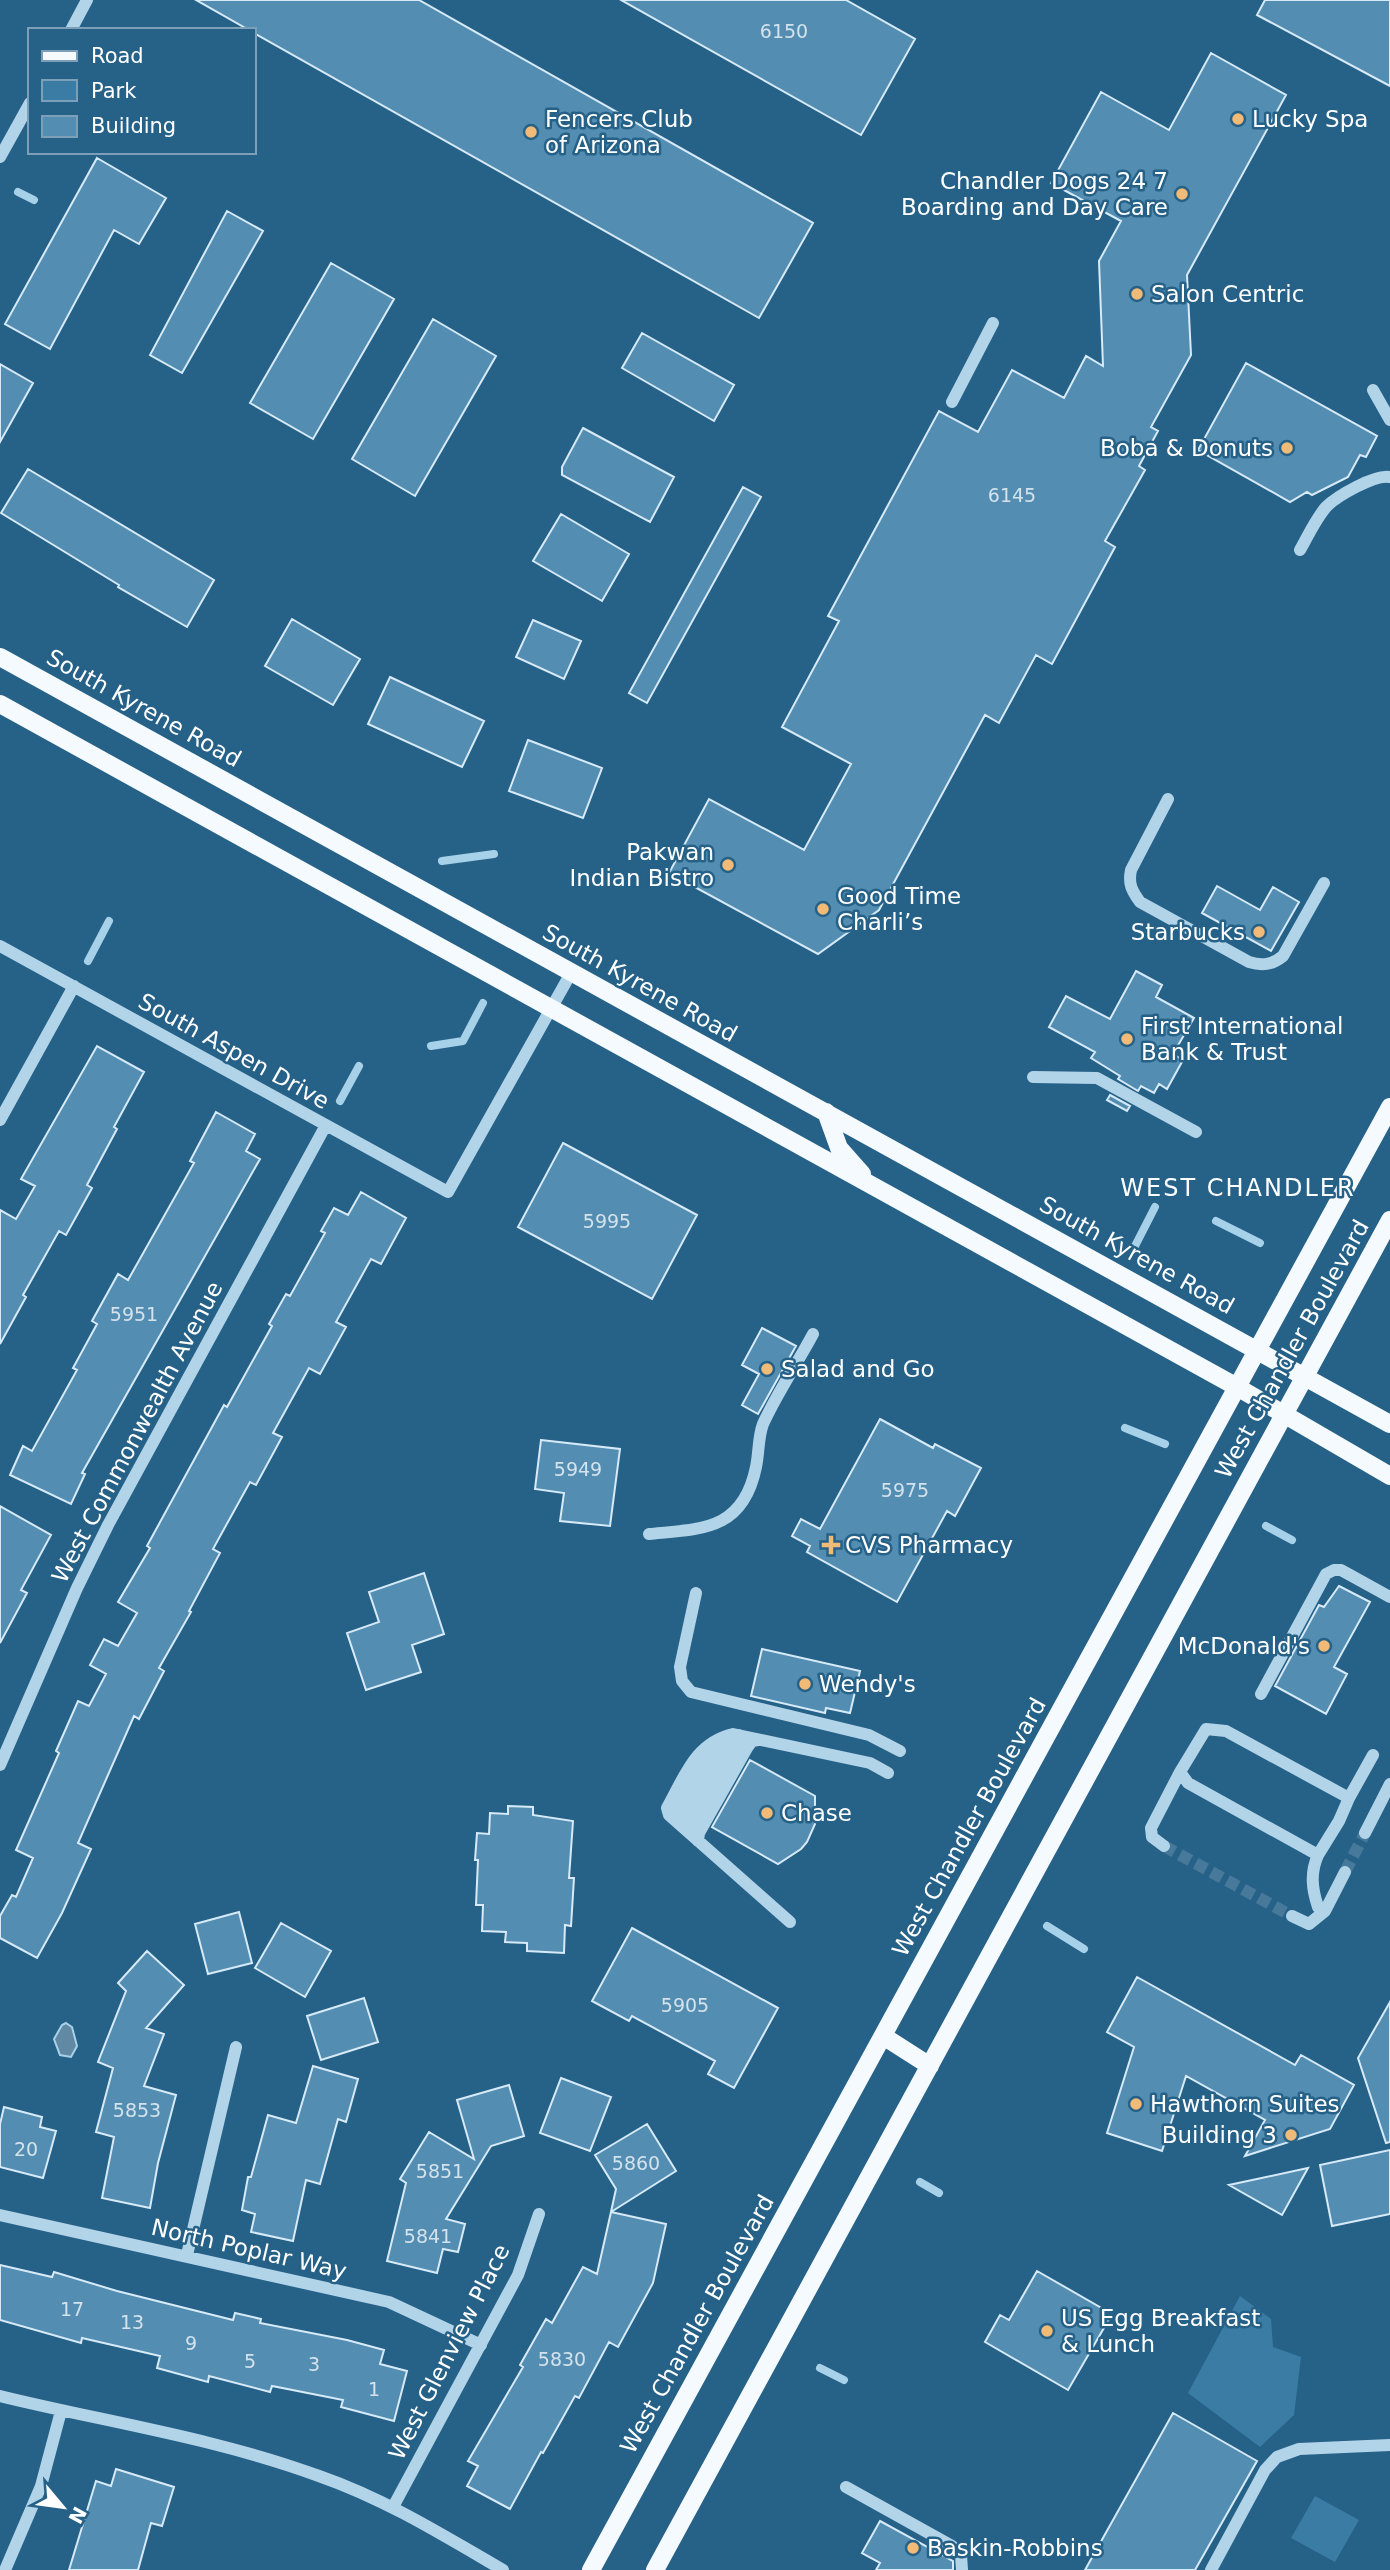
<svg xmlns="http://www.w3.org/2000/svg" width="1390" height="2570" viewBox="0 0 1390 2570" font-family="'DejaVu Sans',sans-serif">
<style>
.green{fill:#3b7ca4}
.water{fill:#6289a3;stroke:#a7d1e9;stroke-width:2}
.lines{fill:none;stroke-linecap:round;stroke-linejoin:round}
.stream{stroke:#a7d1e9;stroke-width:8}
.building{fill:#538db2;stroke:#d6eaf7;stroke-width:2}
.minor-tunnel{stroke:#47799a;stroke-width:12;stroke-dasharray:12 6;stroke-linecap:butt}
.minor{stroke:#b2d4e9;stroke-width:12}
.major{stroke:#f5fafe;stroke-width:18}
.poi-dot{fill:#f2ba77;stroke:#266188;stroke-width:2.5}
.labels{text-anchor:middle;stroke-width:5;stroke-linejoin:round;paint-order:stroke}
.number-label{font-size:19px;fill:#d4e2ec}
.poi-label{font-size:23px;fill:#fff;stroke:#266188;text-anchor:start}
.street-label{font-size:23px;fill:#fff;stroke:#266188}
.neighbourhood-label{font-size:24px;letter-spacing:2px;fill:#fff;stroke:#266188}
</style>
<rect width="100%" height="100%" fill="#266188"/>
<!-- green -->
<path class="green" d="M1240 2296 1271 2319 1273 2347 1301 2357 1294 2415 1260 2447 1188 2393Z
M1315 2496 1359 2520 1335 2562 1291 2538Z"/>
<!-- water -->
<path class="water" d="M66 2023 72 2027 77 2046 71 2057 60 2055 54 2039 62 2025Z"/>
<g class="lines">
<!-- stream -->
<path class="stream" d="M18 192 34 200
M442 861 494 854
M88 961 109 921
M431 1046 463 1041 483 1003
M340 1101 359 1066
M1216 1221 1260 1243
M1134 1248 1155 1207
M1125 1428 1165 1444
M1266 1526 1292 1540
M1047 1926 1084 1949
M920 2182 939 2193
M820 2368 844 2380"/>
</g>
<!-- building -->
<path class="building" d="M196 0H419L813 223 759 318 254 33V30H249Z
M621 0H846L915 39 861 135Z
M1265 0H1390V86L1257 15Z
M1211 53 1286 95 1187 275 1191 355 1151 427 1158 431 1139 466 1145 470 1105 541 1115 547 1052 664 1036 655 999 723 985 715 879 910 818 954 669 873 709 799 804 850 851 764 782 727 839 621 828 616 939 411 978 432 1012 370 1064 398 1086 356 1103 366 1099 261 1121 221 1051 183 1101 92 1169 130Z
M97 158 166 198 139 244 114 230 50 349 5 324Z
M227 211 263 231 182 373 150 355Z
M331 263 394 299 313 439 250 403Z
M433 319 496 356 415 496 352 459Z
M642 333 734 385 714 421 622 368Z
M1246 363 1377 436 1366 457 1360 455 1348 477 1312 495 1307 492 1290 502 1198 450Z
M0 364 33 383 0 442Z
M583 428 674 477 650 522 562 475V467Z
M28 469 214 580 187 627 118 587 119 585 1 513Z
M743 487 761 497 647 703 629 693Z
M561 514 629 554 602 601 533 561Z
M292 619 360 659 333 705 265 666Z
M533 620 581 641 564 679 516 657Z
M390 677 484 721 462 767 368 724Z
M528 740 602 768 583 818 509 791Z
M1217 886 1260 910 1273 887 1299 902 1271 951 1202 913Z
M1136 971 1162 985 1156 997 1194 1018 1173 1054 1183 1060 1167 1089 1159 1084 1154 1093 1141 1086 1138 1091 1118 1079 1120 1076 1091 1058 1095 1052 1049 1027 1066 996 1110 1019Z
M97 1046 144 1072 114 1127 117 1129 87 1185 92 1188 66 1235 59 1231 23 1295 26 1297 0 1344V1210L16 1219 35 1186 21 1179Z
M1110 1095 1130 1106 1127 1111 1107 1100Z
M216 1112 255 1134 246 1151 260 1159 82 1473 85 1474 71 1504 10 1475 23 1446 32 1451 77 1370 73 1368 97 1324 92 1321 118 1274 128 1280 194 1163 190 1161Z
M563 1143 697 1215 652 1299 518 1227Z
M361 1192 406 1218 381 1264 371 1259 336 1322 346 1327 320 1374 309 1368 273 1433 282 1437 256 1485 250 1482 213 1549 220 1553 189 1611 191 1612 159 1668 164 1671 139 1719 134 1716 78 1843 91 1849 62 1913 37 1958 0 1938V1916L12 1895 16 1897 33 1858 16 1850 59 1753 56 1751 78 1701 89 1706 106 1674 90 1665 104 1639 118 1646 137 1613 118 1602 150 1548 147 1546 224 1405 227 1407 272 1326 269 1324 286 1294 290 1296 325 1233 321 1231 334 1208 348 1215Z
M762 1328 796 1346 758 1414 742 1405 759 1374 742 1365Z
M880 1419 933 1448 935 1444 981 1468 955 1516 947 1511 897 1602 807 1552 810 1546 792 1536 801 1519 820 1529Z
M541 1440 620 1449 610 1526 560 1521 564 1493 535 1489Z
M0 1506 51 1535 21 1590 27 1593 0 1643Z
M424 1573 444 1634 412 1645 421 1672 366 1690 347 1633 379 1622 369 1592Z
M1339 1586 1370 1602 1334 1667 1347 1674 1326 1714 1275 1686 1319 1605 1324 1607Z
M762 1649 860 1671 850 1713 826 1708 825 1713 751 1696Z
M750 1760 815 1796V1824L807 1842 801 1849 778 1864 712 1827Z
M508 1806 533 1807V1815L573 1821 569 1878H574L571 1926 565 1925 564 1953 527 1951V1943L505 1942 506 1932 482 1931 483 1905H476L478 1860H475L477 1833 489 1834 490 1813 508 1814Z
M239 1912 252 1963 208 1974 195 1924Z
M281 1923 331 1951 305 1997 255 1968Z
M632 1928 778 2008 734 2088 708 2074 715 2061 632 2016 629 2021 592 2001Z
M147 1951 184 1985 146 2028 164 2034 144 2086 176 2095 158 2163 150 2208 102 2198 114 2137 96 2132 113 2068 98 2062 126 1991 118 1983Z
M1137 1977 1295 2065 1301 2055 1354 2085 1330 2129 1245 2156 1265 2120 1186 2076 1162 2151 1107 2133 1134 2047 1107 2032Z
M364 1998 378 2042 321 2060 307 2016Z
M1390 2002V2142L1386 2143 1358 2058Z
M313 2066 358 2079 346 2122 338 2119 320 2184 306 2180 293 2241 251 2232 255 2214 242 2210 248 2177H251L268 2115 296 2123Z
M561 2078 611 2097 590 2151 540 2133Z
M509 2085 524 2136 491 2146 446 2219 465 2224 458 2252 443 2249 437 2273 387 2261 406 2183 400 2179 429 2132 474 2159 457 2100Z
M4 2107 42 2117 40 2127 56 2131 43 2178 0 2167V2124Z
M647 2124 676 2171 611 2212 616 2189 595 2155Z
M1390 2150V2214L1332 2226 1320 2165Z
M1308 2168 1282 2215 1229 2185Z
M611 2212 666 2224 653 2283 618 2347 609 2342 579 2398 575 2396 543 2453 541 2452 510 2509 467 2486 478 2466 468 2461 523 2367 520 2365 546 2319 552 2323 583 2267 597 2274Z
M0 2265 52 2277 54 2272 117 2291 233 2320 235 2313 261 2319 260 2323 347 2340 384 2350 380 2364 407 2371 394 2421 341 2407 343 2400 272 2386 270 2392 209 2376 208 2382 157 2368 160 2356 82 2338 81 2343 0 2320Z
M1037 2271 1112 2314 1068 2390 985 2342 1000 2315 1009 2320Z
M1173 2413 1257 2461 1195 2570H1085Z
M116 2469 174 2487 162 2526 151 2523 138 2570H69L96 2481 111 2486Z
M880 2521 953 2561V2570H876L880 2563 862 2553Z"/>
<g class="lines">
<!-- minor-tunnel -->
<path class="minor-tunnel" d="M1164 1846 1292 1916
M1345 1872 1365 1833"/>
<!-- minor -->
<path class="minor" d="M71 30 87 0
M0 157 30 103
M1373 390 1390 420
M952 402 993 323
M1300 550C1308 536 1315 520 1326 507 1337 496 1375 474 1390 477
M1168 799 1131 870C1128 884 1132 891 1140 902L1249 962C1262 966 1272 965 1283 956L1324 883
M0 946 448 1192 571 973
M1033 1077 1097 1078 1196 1132
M0 1120 74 986
M649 1534C701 1529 743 1531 756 1467 759 1453 758 1437 763 1424 777 1393 797 1364 813 1334
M696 1593 680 1667 682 1681 691 1692 869 1735 900 1751
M1261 1694 1326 1574 1334 1570H1341L1390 1597
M0 1765 77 1588 108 1525 326 1125
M677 1822V1809L715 1745
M684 1828V1819C700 1790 713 1757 739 1735
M1365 1833 1390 1784
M692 1835V1826L738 1746 744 1739 749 1738
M698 1841 699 1833 747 1748 752 1741 758 1740
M1164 1846 1152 1837 1151 1828 1180 1772
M1318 1855 1339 1821 1349 1798
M1345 1872 1325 1911 1318 1907C1312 1889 1310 1873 1318 1855L1188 1783 1180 1772 1206 1729 1226 1731 1349 1798 1373 1755
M1292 1916 1309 1924 1325 1911
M790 1922 669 1815 667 1808C685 1776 695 1743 733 1734L870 1763 888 1773
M0 2215 389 2302 481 2345
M187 2255 236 2047
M0 2396C106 2422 216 2438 319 2476 385 2499 443 2535 503 2570
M846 2487 952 2546 961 2555 962 2570
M393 2507 518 2275 539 2214
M5 2570 41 2486 61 2411
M1211 2570 1265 2470 1277 2457 1299 2449 1390 2445"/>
<!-- major -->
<path class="major" d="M0 657 1390 1424
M0 704 1237 1387 1390 1476
M826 1112 839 1148 862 1174
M883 2036 930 2066
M591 2570 1390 1107
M655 2570 1390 1220"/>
</g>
<!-- markers -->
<g class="poi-dot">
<circle cx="1238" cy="119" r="7"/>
<circle cx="531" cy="132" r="7"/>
<circle cx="1182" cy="194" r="7"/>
<circle cx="1137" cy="294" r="7"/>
<circle cx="1287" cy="448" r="7"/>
<circle cx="728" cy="865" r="7"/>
<circle cx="823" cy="909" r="7"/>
<circle cx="1259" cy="932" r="7"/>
<circle cx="1127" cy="1039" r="7"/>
<circle cx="767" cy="1369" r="7"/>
<path d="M827.5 1534.5h7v7h7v7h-7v7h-7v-7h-7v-7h7z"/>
<circle cx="1324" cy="1646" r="7"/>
<circle cx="805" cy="1684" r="7"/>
<circle cx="767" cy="1813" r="7"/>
<circle cx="1136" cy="2104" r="7"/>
<circle cx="1291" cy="2135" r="7"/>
<circle cx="1047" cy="2331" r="7"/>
<circle cx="913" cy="2548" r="7"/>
</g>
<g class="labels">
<!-- number labels -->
<g class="number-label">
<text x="784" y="38">6150</text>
<text x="1012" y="502">6145</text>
<text x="607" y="1228">5995</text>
<text x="134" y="1321">5951</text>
<text x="578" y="1476">5949</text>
<text x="905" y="1497">5975</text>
<text x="685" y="2012">5905</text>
<text x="137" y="2117">5853</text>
<text x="26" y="2156">20</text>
<text x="636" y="2170">5860</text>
<text x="440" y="2178">5851</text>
<text x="428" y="2243">5841</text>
<text x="72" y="2316">17</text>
<text x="132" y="2329">13</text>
<text x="191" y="2350">9</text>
<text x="562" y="2366">5830</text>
<text x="250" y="2368">5</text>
<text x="314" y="2371">3</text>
<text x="374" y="2396">1</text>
</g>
<!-- poi labels -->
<g class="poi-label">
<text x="545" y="127">Fencers Club<tspan x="545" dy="26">of Arizona</tspan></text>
<text x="1252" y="127">Lucky Spa</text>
<text x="1168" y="189" text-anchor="end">Chandler Dogs 24 7<tspan x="1168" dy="26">Boarding and Day Care</tspan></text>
<text x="1151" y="302">Salon Centric</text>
<text x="1273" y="456" text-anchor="end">Boba &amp; Donuts</text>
<text x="714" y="860" text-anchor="end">Pakwan<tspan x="714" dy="26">Indian Bistro</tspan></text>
<text x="837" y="904">Good Time<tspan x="837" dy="26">Charli’s</tspan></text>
<text x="1245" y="940" text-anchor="end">Starbucks</text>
<text x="1141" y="1034">First International<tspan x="1141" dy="26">Bank &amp; Trust</tspan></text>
<text x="781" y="1377">Salad and Go</text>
<text x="845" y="1553">CVS Pharmacy</text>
<text x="1310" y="1654" text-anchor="end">McDonald's</text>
<text x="819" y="1692">Wendy's</text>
<text x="781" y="1821">Chase</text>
<text x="1150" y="2112">Hawthorn Suites</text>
<text x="1277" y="2143" text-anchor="end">Building 3</text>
<text x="1061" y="2326">US Egg Breakfast<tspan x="1061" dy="26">&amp; Lunch</tspan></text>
<text x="927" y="2556">Baskin-Robbins</text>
</g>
<!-- street labels -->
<g class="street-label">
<text transform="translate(144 708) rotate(29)" y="8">South Kyrene Road</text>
<text transform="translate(640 983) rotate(29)" y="8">South Kyrene Road</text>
<text transform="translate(234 1051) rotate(29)" y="8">South Aspen Drive</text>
<text transform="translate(1137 1255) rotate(29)" y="8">South Kyrene Road</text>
<text transform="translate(1292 1349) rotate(-61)" y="8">West Chandler Boulevard</text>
<text transform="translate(137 1432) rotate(-62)" y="8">West Commonwealth Avenue</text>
<text transform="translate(969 1827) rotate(-61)" y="8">West Chandler Boulevard</text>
<text transform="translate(249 2249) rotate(13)" y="8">North Poplar Way</text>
<text transform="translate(697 2324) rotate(-61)" y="8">West Chandler Boulevard</text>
<text transform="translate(449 2352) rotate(-63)" y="8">West Glenview Place</text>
</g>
<!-- neighbourhood labels -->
<g class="neighbourhood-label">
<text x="1238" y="1196">WEST CHANDLER</text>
</g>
</g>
<!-- legend -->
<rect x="28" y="28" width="228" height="126" fill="#266188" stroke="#7da0b8" stroke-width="2"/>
<rect x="42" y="51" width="35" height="10" fill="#f5fafe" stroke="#7da0b8" stroke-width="2"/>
<text x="91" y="63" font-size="21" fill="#ffffff">Road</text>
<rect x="42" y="80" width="35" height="21" fill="#3b7ca4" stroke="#7da0b8" stroke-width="2"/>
<text x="91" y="98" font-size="21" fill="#ffffff">Park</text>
<rect x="42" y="116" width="35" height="21" fill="#538db2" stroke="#7da0b8" stroke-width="2"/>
<text x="91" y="133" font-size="21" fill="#ffffff">Building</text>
<!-- north arrow -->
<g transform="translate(63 2507) rotate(119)" stroke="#266188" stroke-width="5" paint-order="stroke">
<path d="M0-5L12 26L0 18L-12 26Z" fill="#ffffff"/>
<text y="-10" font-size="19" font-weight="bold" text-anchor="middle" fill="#ffffff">N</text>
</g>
</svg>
